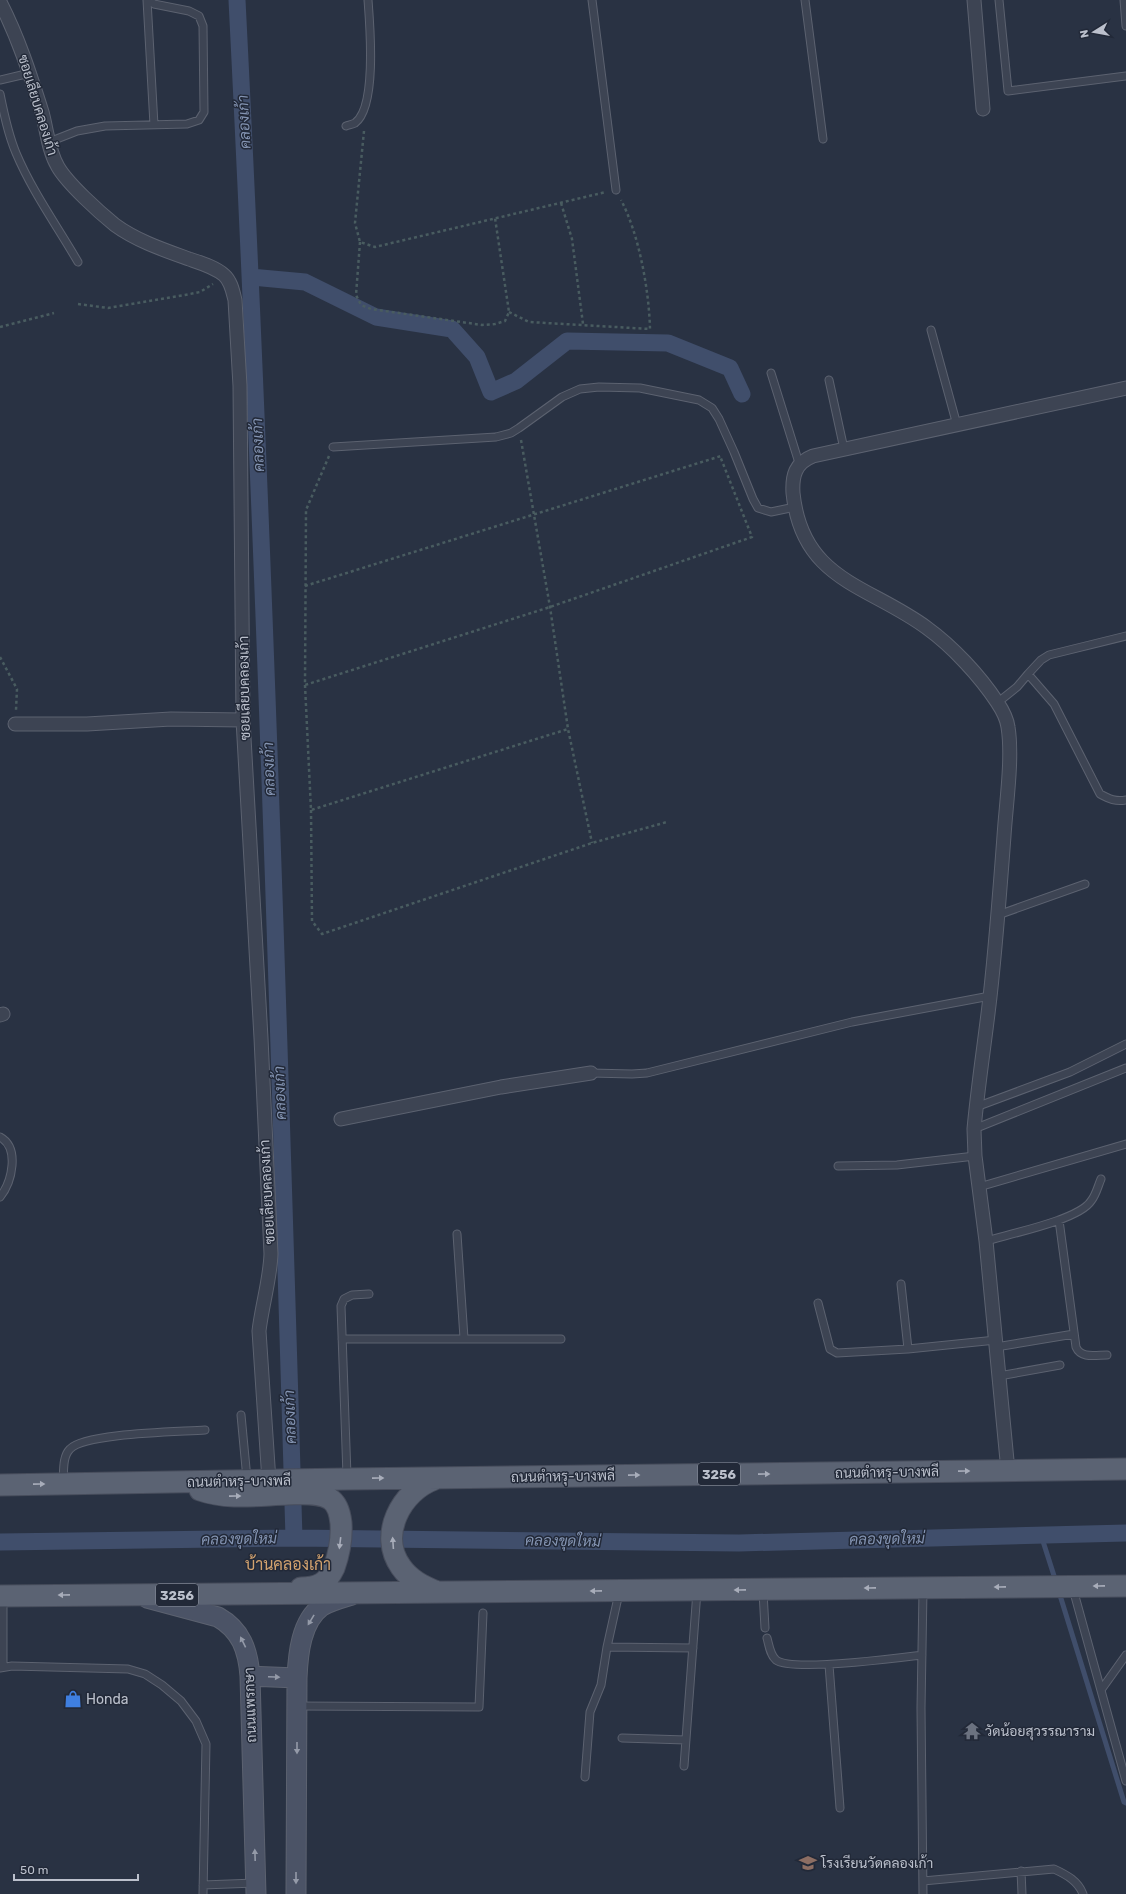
<svg xmlns="http://www.w3.org/2000/svg" width="1126" height="1894" viewBox="0 0 1126 1894" font-family="Rubik,Sarabun,sans-serif">
<style>
.lines{fill:none;stroke-linecap:round;stroke-linejoin:round}
.stream{stroke:#404e6b;stroke-width:5}
.canal{stroke:#404e6b;stroke-width:17}
.lane-casing{stroke:#5c6270;stroke-width:9}
.street-casing{stroke:#5c6270;stroke-width:15}
.secondary-casing{stroke:#5c6270;stroke-width:21}
.primary-casing{stroke:#474d5c;stroke-width:23}
.path{stroke:#495c60;stroke-width:2.5;stroke-dasharray:3 3;stroke-linecap:butt}
.lane{stroke:#3d4453;stroke-width:7}
.street{stroke:#3d4453;stroke-width:13}
.secondary{stroke:#4b5366;stroke-width:19}
.primary{stroke:#5b6373;stroke-width:21}
.oneway{fill:#a8adba}
.oneway2{fill:#949aa8}
.labels{text-anchor:middle;stroke-width:3;stroke-linejoin:round;paint-order:stroke}
.shield{fill:#222938;stroke:#8d93a0;stroke-width:1}
.shield-label{font-size:13px;font-weight:bold;fill:#bbc0cc}
.street-label{font-size:14px;fill:#bbc0cc;stroke:#222938}
.poi-label{font-size:14px;fill:#bbc0cc;stroke:#222938;text-anchor:start}
.water-label{font-size:15px;font-style:italic;fill:#8494b2;stroke:#222938}
.quarter-label{font-size:16px;fill:#d3a36f;stroke:#222938}
</style>
<rect width="100%" height="100%" fill="#293243"/>
<g class="lines">
<!-- stream -->
<path class="stream" d="M1041 1535 1056 1582
M1059 1592 1124 1802 1126 1803"/>
<!-- canal -->
<path class="canal" d="M237 0C263 513 279 1025 294 1538
M252 277 305 282 376 317 452 329 477 357 491 392 516 381 567 341 668 343 730 368 742 394
M0 1542 294 1538 739 1543 1126 1533"/>
<!-- lane casing -->
<g class="lane-casing">
<path id="lane" d="M147 0 154 125
M592 0 616 190
M805 0 823 139
M999 0 1008 91 1126 76
M1124 0 1126 26
M0 80 30 73
M0 94C4 114 8 134 16 153 32 191 57 226 78 262
M346 126C349 125 353 124 355 123 377 107 370 26 368 0
M49 142 77 131 105 126 187 124 199 120 204 112 203 26 199 16 189 11 154 4 149 0
M931 330 957 425
M771 373 799 463
M829 380 844 449
M333 447 496 437 511 433 519 428 562 397 580 389 599 387 640 388 699 400 712 408 719 419 734 452 753 499 758 508 771 512 795 507
M1028 674 1041 660 1049 655 1126 636
M997 703 1017 687 1028 674 1054 704 1100 794C1109 799 1116 802 1126 800
M998 915 1085 884
M591 1073 632 1074 647 1073 852 1022 990 996
M976 1107 1070 1072 1126 1044
M974 1129 1126 1068
M0 1137C20 1148 12 1182 0 1197
M838 1166 897 1165 975 1156
M979 1187 1126 1144
M1059 1220 1076 1347C1081 1359 1096 1355 1107 1355
M457 1234 464 1338
M986 1241C1009 1234 1079 1220 1091 1201 1096 1195 1098 1186 1101 1179
M901 1284 908 1349
M818 1303 830 1349 837 1353 908 1349 996 1340
M342 1339H561
M996 1347 1074 1334
M999 1376 1060 1365
M241 1415 247 1479
M347 1476 341 1306 344 1299 352 1295 369 1294
M63 1482C64 1472 62 1457 70 1449 85 1433 179 1432 205 1430
M1073 1589 1126 1781
M923 1590 921 1708 923 1894
M763 1592 765 1628
M3 1597V1667
M767 1638C769 1645 770 1655 776 1660 791 1672 898 1658 922 1655
M607 1647 693 1648
M829 1665 840 1808
M0 1668 12 1666 128 1669 145 1674 162 1685 181 1701 196 1721 206 1744 203 1894
M1101 1690 1126 1655
M297 1706 479 1707 483 1613
M622 1738 686 1740
M684 1766 697 1591
M585 1777 590 1712 601 1685 607 1647 619 1593
M1021 1871 1022 1894
M923 1881 1054 1869C1067 1875 1078 1881 1083 1894
M203 1885 255 1883"/>
</g>
<!-- street casing -->
<g class="street-casing">
<path id="street" d="M974 0 983 109
M0 2C18 37 30 74 42 112 47 130 48 150 58 167 68 184 99 212 115 225 137 241 164 250 189 259 201 263 215 267 224 275 231 281 233 292 235 300L240 386 243 720 261 1038 271 1254C270 1280 262 1305 259 1331L269 1481
M15 724H87L171 719 243 720
M0 1015 3 1014
M341 1119 501 1087 591 1073
M1008 1471 986 1241 975 1156 974 1129C978 1085 985 1041 990 997 996 943 1000 890 1004 836 1006 804 1013 758 1008 727 1007 719 1001 708 997 702 980 676 952 646 927 628 869 585 802 581 793 493 792 476 795 463 813 456L1126 388"/>
</g>
<!-- secondary casing -->
<g class="secondary-casing">
<path id="secondary" d="M147 1598 218 1617C241 1630 248 1650 250 1676L256 1894
M250 1676 297 1678
M296 1894 297 1678C298 1654 301 1621 322 1606 331 1601 342 1598 352 1595"/>
</g>
<!-- primary casing -->
<g class="primary-casing">
<path id="primary" d="M435 1479C401 1491 378 1535 401 1567 410 1580 423 1586 437 1592
M0 1485 347 1479 1126 1469
M200 1490C228 1500 259 1495 288 1494 301 1494 318 1492 330 1499 338 1504 340 1514 341 1523 342 1538 339 1554 334 1568 327 1583 318 1588 301 1588
M0 1596 1126 1586"/>
</g>
<!-- path -->
<path class="path" d="M364 131 355 223 360 242 375 247 606 192
M561 203 572 239 583 324
M360 242 356 295 361 305 371 309 482 325 495 324 505 321 509 312 495 218
M78 304 108 308 185 295 200 292 213 284
M509 312 529 322 650 329C649 290 639 234 621 200
M0 327 54 313
M521 440 550 607 568 729 592 843
M329 456 306 510 305 685 550 607 752 537 720 456
M305 586 721 456
M0 657 17 689 16 710
M305 685 311 810 568 729
M311 810 312 921 322 934 592 843 667 822"/>
<!-- lane -->
<use href="#lane" class="lane"/>
<!-- street -->
<use href="#street" class="street"/>
<!-- secondary -->
<use href="#secondary" class="secondary"/>
<!-- primary -->
<use href="#primary" class="primary"/>
</g>
<!-- one-way arrows -->
<defs><path id="oneway-solid" d="M-6-.8H1V-3.2L6.5 0L1 3.2V.8H-6Z"/></defs>
<g class="oneway">
<use href="#oneway-solid" transform="translate(964 1471) rotate(-1)"/>
<use href="#oneway-solid" transform="translate(764 1474) rotate(-1)"/>
<use href="#oneway-solid" transform="translate(634 1475) rotate(-1)"/>
<use href="#oneway-solid" transform="translate(378 1478) rotate(-1)"/>
<use href="#oneway-solid" transform="translate(39 1484) rotate(-1)"/>
<use href="#oneway-solid" transform="translate(235 1496) rotate(-1)"/>
<use href="#oneway-solid" transform="translate(340 1543) rotate(97)"/>
<use href="#oneway-solid" transform="translate(393 1543) rotate(-94)"/>
<use href="#oneway-solid" transform="translate(1099 1586) rotate(179)"/>
<use href="#oneway-solid" transform="translate(1000 1587) rotate(179)"/>
<use href="#oneway-solid" transform="translate(870 1588) rotate(179)"/>
<use href="#oneway-solid" transform="translate(740 1590) rotate(179)"/>
<use href="#oneway-solid" transform="translate(596 1591) rotate(179)"/>
<use href="#oneway-solid" transform="translate(64 1595) rotate(179)"/>
</g>
<g class="oneway2">
<use href="#oneway-solid" transform="translate(311 1620) rotate(121)"/>
<use href="#oneway-solid" transform="translate(243 1642) rotate(-116)"/>
<use href="#oneway-solid" transform="translate(274 1677) rotate(3)"/>
<use href="#oneway-solid" transform="translate(297 1748) rotate(90)"/>
<use href="#oneway-solid" transform="translate(255 1855) rotate(-92)"/>
<use href="#oneway-solid" transform="translate(296 1878) rotate(90)"/>
</g>
<!-- icons -->
<defs>
<g id="shop-bare" transform="scale(1.38)"><path d="M-5-2.5h2.3a2.7 3.5 0 0 1 5.4 0H5L5.5 6h-11ZM-1.5-2.5h3a1.5 2.3 0 0 0-3 0Z" fill="#3f7fe0" stroke="#222938" stroke-width="2.5" paint-order="stroke"/></g>
<g id="temple-bare" transform="scale(1.38)"><path d="M0-6L5-2H3V0L6.5 2.5H4V6H1.5V3h-3V6H-4V2.5H-6.5L-3 0V-2H-5Z" fill="#6b7280" stroke="#222938" stroke-width="2.5" paint-order="stroke"/></g>
<g id="school-bare" transform="scale(1.38)"><path d="M0-5L7-2L0 1L-7-2ZM-4 1L0 2.5L4 1V4Q0 6-4 4Z" fill="#8d6e63" stroke="#222938" stroke-width="2.5" paint-order="stroke"/></g>
</defs>
<g fill-rule="evenodd">
<use href="#shop-bare" x="73" y="1699"/>
<use href="#temple-bare" x="972" y="1731"/>
<use href="#school-bare" x="808" y="1863"/>
</g>
<g class="labels">
<!-- shield labels -->
<g class="shield">
<rect x="698" y="1463" width="42" height="22" rx="3"/>
<rect x="156" y="1584" width="42" height="22" rx="3"/>
</g>
<g class="shield-label">
<text x="719" y="1479">3256</text>
<text x="177" y="1600">3256</text>
</g>
<!-- street labels -->
<g class="street-label">
<text transform="translate(38 105) rotate(73)" y="5">ซอยเลียบคลองเก้า</text>
<text transform="translate(244 688) rotate(-91)" y="5">ซอยเลียบคลองเก้า</text>
<text transform="translate(267 1192) rotate(-93)" y="5">ซอยเลียบคลองเก้า</text>
<text transform="translate(887 1472) rotate(-1)" y="5">ถนนตำหรุ-บางพลี</text>
<text transform="translate(563 1476) rotate(-1)" y="5">ถนนตำหรุ-บางพลี</text>
<text transform="translate(239 1481) rotate(-1)" y="5">ถนนตำหรุ-บางพลี</text>
<text transform="translate(250 1705) rotate(-92)" y="5">ถนนแพรกษา</text>
</g>
<!-- poi labels -->
<g class="poi-label">
<text x="86" y="1704">Honda</text>
<text x="985" y="1736">วัดน้อยสุวรรณาราม</text>
<text x="821" y="1868">โรงเรียนวัดคลองเก้า</text>
</g>
<!-- water labels -->
<g class="water-label">
<text transform="translate(244 122) rotate(-93)" y="5">คลองเก้า</text>
<text transform="translate(258 445) rotate(-92)" y="5">คลองเก้า</text>
<text transform="translate(269 769) rotate(-92)" y="5">คลองเก้า</text>
<text transform="translate(280 1093) rotate(-92)" y="5">คลองเก้า</text>
<text transform="translate(290 1417) rotate(-92)" y="5">คลองเก้า</text>
<text transform="translate(239 1539) rotate(-1)" y="5">คลองขุดใหม่</text>
<text transform="translate(887 1539) rotate(-1)" y="5">คลองขุดใหม่</text>
<text transform="translate(563 1541) rotate(1)" y="5">คลองขุดใหม่</text>
</g>
<!-- quarter labels -->
<g class="quarter-label">
<text x="288" y="1570">บ้านคลองเก้า</text>
</g>
</g>
<!-- north arrow -->
<g transform="translate(1094 32) rotate(259)" stroke="#222938" stroke-width="3" paint-order="stroke">
<path d="M0-3L7 15L0 10L-7 15Z" fill="#bbc0cc"/>
<text y="-6" font-size="11" font-weight="bold" text-anchor="middle" fill="#bbc0cc">N</text>
</g>
<!-- scale -->
<path d="M14 1874v6h124v-6" fill="none" stroke="#bbc0cc" stroke-width="2"/>
<text x="20" y="1874" font-size="12" fill="#bbc0cc" stroke="#222938" stroke-width="3" paint-order="stroke">50 m</text>
</svg>
